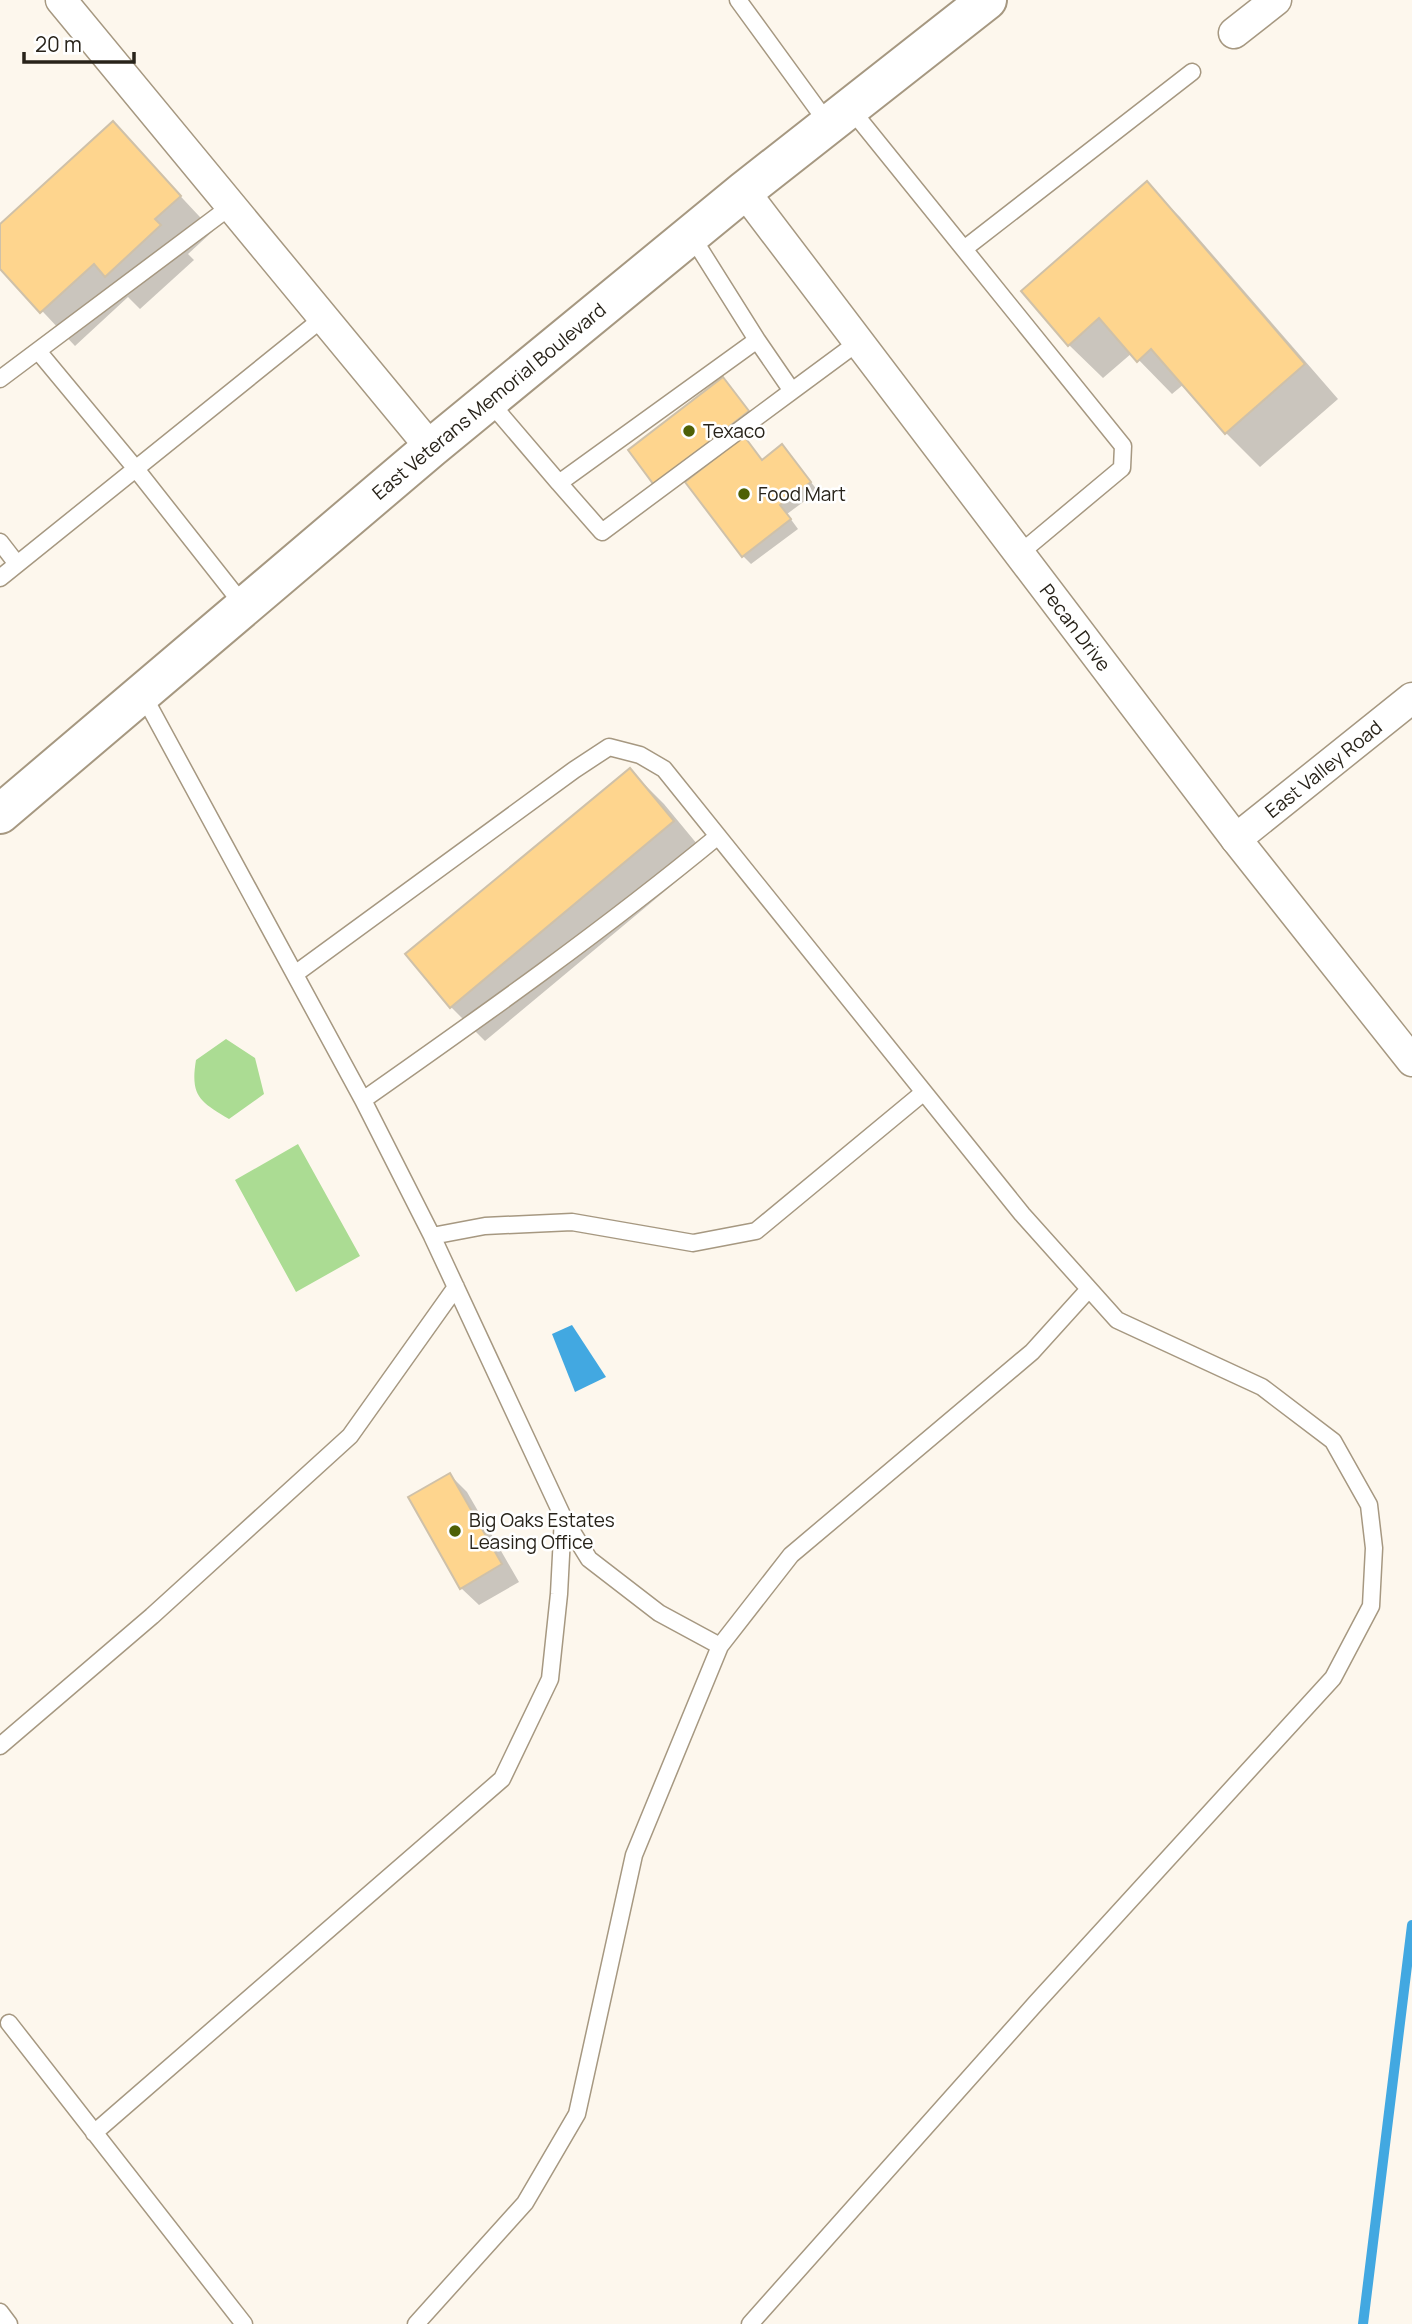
<svg xmlns="http://www.w3.org/2000/svg" width="1412" height="2324" viewBox="0 0 1412 2324" font-family="Manrope,sans-serif">
<style>
.green{fill:#abdc93}
.water{fill:#42a8e1}
.shadow{fill:#0003}
.lines{fill:none;stroke-linecap:round;stroke-linejoin:round}
.stream{stroke:#42a8e1;stroke-width:10}
.building{fill:#fed58e;stroke:#cfc1a9;stroke-width:2}
.lane-casing{stroke:#a69881;stroke-width:19}
.street-casing{stroke:#a69881;stroke-width:33}
.primary-casing{stroke:#a69881;stroke-width:42}
.lane{stroke:#fff;stroke-width:16}
.street{stroke:#fff;stroke-width:30}
.primary{stroke:#fff;stroke-width:38}
.poi-dot{fill:#4e6006;stroke:#fff;stroke-width:2.5}
.labels{text-anchor:middle;stroke-width:5;stroke-linejoin:round;paint-order:stroke}
.street-label{font-size:19px;fill:#28231a;stroke:#fff}
.poi-label{font-size:19px;fill:#28231a;stroke:#fff;text-anchor:start}
</style>
<rect width="100%" height="100%" fill="#fdf7ed"/>
<!-- green -->
<path class="green" d="M226 1039 255 1058 264 1094 229 1119C200 1102 190 1096 196 1060Z
M298 1144 360 1256 296 1292 235 1180Z"/>
<!-- water -->
<path class="water" d="M572 1325 606 1377 575 1392 552 1334Z"/>
<!-- shadow -->
<path class="shadow" d="M113 124 213 231 188 254 194 260 140 309 128 297 75 346 0 266V226Z
M1146 184 1180 217 1338 399 1260 467 1226 433 1184 384 1172 394 1132 353 1103 378 1069 345Z
M723 379 756 420 664 492Z
M782 446 818 491 787 514 798 529 751 564 743 556Z
M630 770 664 804 707 856 485 1041 451 1007Z
M450 1475 467 1492 519 1582 479 1605 461 1588Z"/>
<g class="lines">
<!-- stream -->
<path class="stream" d="M1363 2324 1412 1925"/>
</g>
<!-- building -->
<path class="building" d="M113 121 181 196 155 219 161 225 105 277 94 264 40 313 0 269V224Z
M1147 181 1305 364 1225 434 1151 349 1137 362 1099 318 1068 346 1021 291Z
M723 377 749 411 654 485 628 450Z
M744 436 762 460 782 444 811 482 780 505 791 519 742 557 685 482Z
M630 768 674 821 450 1008 405 954Z
M450 1473 502 1564 460 1589 408 1497Z"/>
<g class="lines">
<!-- lane casing -->
<g class="lane-casing">
<path id="lane" d="M738 0 829 125
M850 108 1123 446 1122 468 1019 554
M964 249 1192 72
M38 351 136 469 244 606
M0 379 231 206
M792 391 857 343
M489 401 559 483 757 340 691 235
M559 483 602 532 792 391 757 340
M0 542 17 564
M0 578 323 318
M142 693 363 1100 432 1236 563 1517 589 1559 659 1613 720 1646
M295 974 574 770 609 747 640 755 664 769 1022 1214 1117 1320 1262 1387 1333 1441 1369 1505 1374 1548 1371 1606 1333 1678 1036 2003 750 2324
M363 1100C484 1015 604 930 718 836
M432 1236 485 1226 572 1222 693 1243 756 1231 924 1092
M0 1746 152 1616 350 1436 456 1287
M9 2023 244 2324
M94 2133 502 1779 550 1679 559 1594 563 1517
M0 2312 9 2324
M416 2324 525 2203 577 2114 634 1855 720 1646 791 1555 1032 1352 1089 1289"/>
</g>
<!-- street casing -->
<g class="street-casing">
<g id="street">
<path d="M61 0 431 448"/>
<path d="M1234 33 1276 0"/>
<path id="s1" d="M744 191 1236 839 1412 1061"/>
<path id="s2" d="M1236 839 1412 698"/>
</g>
</g>
<!-- primary casing -->
<g class="primary-casing">
<g id="primary">
<path id="s3" d="M0 814 431 448 744 191 987 0"/>
</g>
</g>
<!-- lane -->
<use href="#lane" class="lane"/>
<!-- street -->
<use href="#street" class="street"/>
<!-- primary -->
<use href="#primary" class="primary"/>
</g>
<!-- markers -->
<g class="poi-dot">
<circle cx="689" cy="431" r="7"/>
<circle cx="744" cy="494" r="7"/>
<circle cx="455" cy="1531" r="7"/>
</g>
<g class="labels">
<!-- street labels -->
<g class="street-label">
<text dy="7" stroke="none"><textPath href="#s3" startOffset="640">East Veterans Memorial Boulevard</textPath></text>
<text dy="7" stroke="none"><textPath href="#s1" startOffset="548">Pecan Drive</textPath></text>
<text dy="7" stroke="none"><textPath href="#s2" startOffset="112">East Valley Road</textPath></text>
</g>
<!-- poi labels -->
<g class="poi-label">
<text x="703" y="438">Texaco</text>
<text x="758" y="501">Food Mart</text>
<text x="469" y="1527">Big Oaks Estates<tspan x="469" dy="22">Leasing Office</tspan></text>
</g>
</g>
<!-- scale -->
<path d="M24 52v10h110v-10" fill="none" stroke="#28231a" stroke-width="3.5"/>
<text x="35" y="52" font-size="21" fill="#28231a" stroke="#ffffff" stroke-width="5" paint-order="stroke">20 m</text>
</svg>
